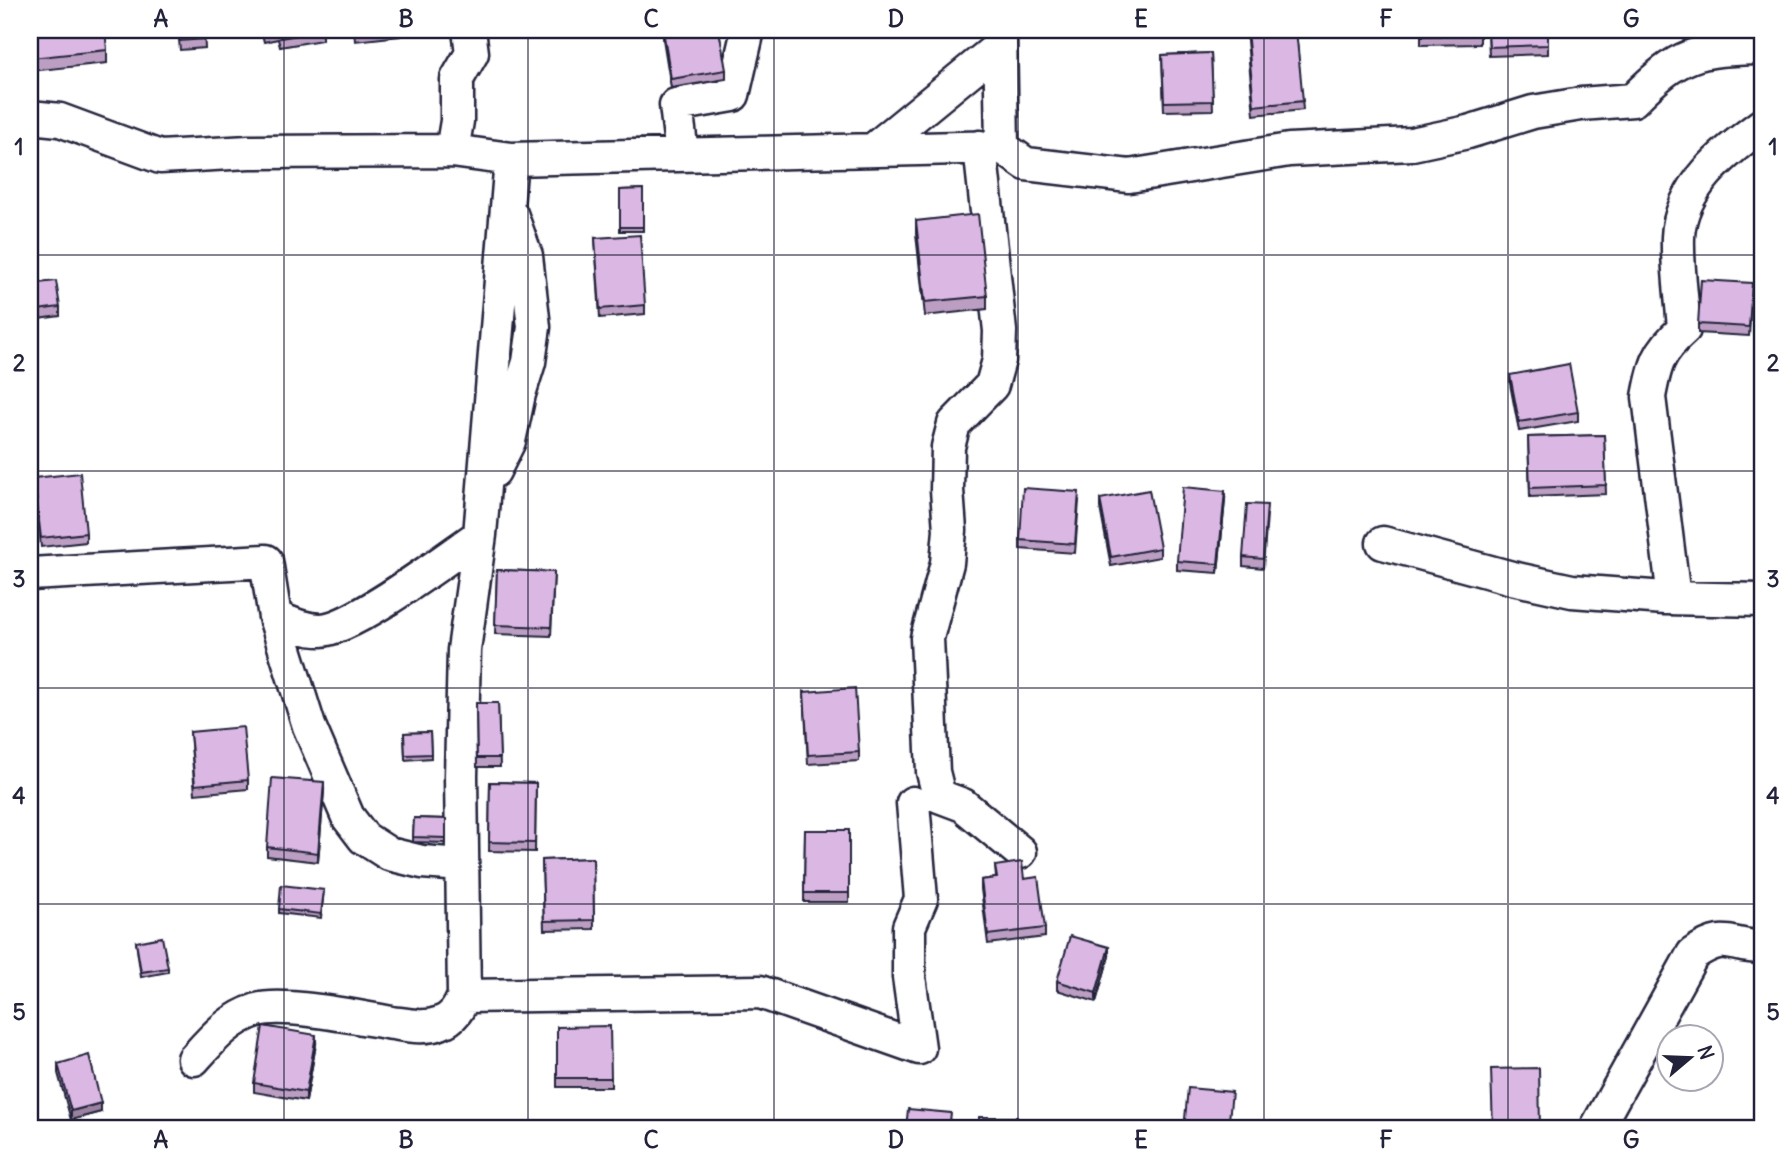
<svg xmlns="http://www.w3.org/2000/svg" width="1792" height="1159" viewBox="0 0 1792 1159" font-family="Delius,sans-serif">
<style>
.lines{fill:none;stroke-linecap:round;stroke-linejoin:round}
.minor-casing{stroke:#22223b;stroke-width:37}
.minor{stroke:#fff;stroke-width:32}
.wall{fill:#bc9ec3;stroke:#22223b;stroke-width:2}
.shaded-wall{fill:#99819f;stroke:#22223b;stroke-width:2}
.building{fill:#dbb8e3;stroke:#22223b;stroke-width:2}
.grid{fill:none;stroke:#22223b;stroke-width:2;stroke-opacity:0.55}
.neatline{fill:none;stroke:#22223b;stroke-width:2.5}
.grid-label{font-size:23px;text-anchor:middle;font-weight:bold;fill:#22223b}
</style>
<rect width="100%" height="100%" fill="#fff"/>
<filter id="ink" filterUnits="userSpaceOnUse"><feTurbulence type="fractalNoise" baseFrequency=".0143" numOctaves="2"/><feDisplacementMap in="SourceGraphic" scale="14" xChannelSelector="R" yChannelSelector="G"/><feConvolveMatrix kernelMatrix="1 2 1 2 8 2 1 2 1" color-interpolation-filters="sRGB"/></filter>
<g filter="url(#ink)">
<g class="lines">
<!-- minor casing -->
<g class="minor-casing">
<path id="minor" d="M469 30 472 53 457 79V121L452 151 511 159
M30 117 60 120 160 157 249 152 452 151
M980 147 1000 331 999 360 992 385 954 424 948 447 947 490 950 530 947 563 927 638 933 772 939 796 963 805 1020 852
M1002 147 1026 164 1129 176 1289 150 1412 144 1468 132 1533 112 1581 104 1633 100C1679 53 1697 49 1762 48
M873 150 1000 46
M682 154 676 105 733 95 748 30
M494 471 509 441 519 394 529 362 534 327 526 256 511 214
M1383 543 1512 578 1572 591 1665 598 1762 600
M30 574 266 561 275 617C290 623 304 630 321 630 354 629 449 556 480 535L511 159 1002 147 1000 30
M1674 598 1649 397C1655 364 1658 352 1684 329 1682 299 1677 267 1678 237 1680 187 1725 152 1762 125
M275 617 309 726 348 817 364 838 389 854 422 862 462 865
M464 996 760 992 919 1048 909 977V927L921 899 913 803
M194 1059C213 1038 229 1019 257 1010 285 1002 361 1018 392 1023 407 1025 425 1029 440 1023 454 1018 459 1008 464 996L461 776 464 650 480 535
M1596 1129 1693 954C1727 931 1729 947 1762 947"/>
</g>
<!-- minor -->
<use href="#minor" class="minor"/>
</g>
<!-- wall -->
<path class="wall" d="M30 30 107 50V63L31 71 30 58Z
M178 30H204L205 48 180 50Z
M261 30H322V40L280 47 278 39 264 42Z
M354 30H400V36L355 41Z
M663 30 726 70V79L671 88 663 39Z
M1089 30H1133V35L1090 37Z
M1246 30H1296L1303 110 1254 115Z
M1421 30H1480V44L1421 45Z
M1488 30H1548V54L1489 56Z
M1211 53 1213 110 1164 111 1162 55Z
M643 189V231H620V190Z
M916 221 987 296V309L925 316 916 234Z
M595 238 645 305V314L600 318Z
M30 284 60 307V316L30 320Z
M1752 292 1749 336 1698 333V324Z
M1510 375 1578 412V421L1519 431 1510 384Z
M1604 435 1606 494 1530 497 1528 437Z
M34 478 86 533V542L41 547Z
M1100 499 1160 548V557L1111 566 1100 508Z
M1225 500 1218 573 1177 570V561Z
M1079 501 1075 553 1020 549V540Z
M1267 514 1263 568 1243 566V557Z
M497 570 554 572 551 636 495 634Z
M804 692 859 752V761L808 764Z
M476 703H498L500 767H477Z
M190 732 248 780V789L195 794Z
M430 732 431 758 405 760 404 733Z
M490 782 536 783 535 852 489 851Z
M324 791 318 862 267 856V847Z
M414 818 446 819V843L413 842Z
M805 830H849V902H804Z
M593 858 594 929 544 930 542 860Z
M995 866 1024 879 1045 928V937L988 944 981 889V880L996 878Z
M324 890 321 918 279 913V909Z
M136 942 168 968V972L141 977Z
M1109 956 1096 1002 1057 990V981Z
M557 1027 611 1078V1087H557Z
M316 1044 306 1101 254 1092V1083Z
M58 1064 101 1112 71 1120 58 1073Z"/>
<!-- shaded-wall -->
<path class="shaded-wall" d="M1225 491V500L1218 573V564Z
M324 782V791L318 862V853Z
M1109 947V956L1096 1002V993Z
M316 1035V1044L306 1101V1092Z
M101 1103V1112L71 1120V1111Z"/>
<!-- building -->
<path class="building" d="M30 30H105L107 50 31 58Z
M179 30H204L205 39 180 41Z
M263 30H322V31L280 38 278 30 264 33Z
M355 30H375L355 32Z
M663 30H719L726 70 671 79Z
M1247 30H1296L1303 101 1254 106Z
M1421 30H1480V35L1421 36Z
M1488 30H1548V45L1489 47Z
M1211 53 1213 101 1164 102 1162 55Z
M643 189V227H620V190Z
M978 214 987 296 925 302 916 221Z
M640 235 645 305 600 309 595 238Z
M1701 280 1752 283 1749 327 1698 324Z
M56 281 60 307 30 311V284Z
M1569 364 1578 412 1519 422 1510 375Z
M1604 435 1606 485 1530 488 1528 437Z
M80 473 86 533 41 538 34 478Z
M1183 487 1225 491 1218 564 1177 561Z
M1023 488 1079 492 1075 544 1020 540Z
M1149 490 1160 548 1111 557 1100 499Z
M1247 504 1267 505 1263 559 1243 557Z
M497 570 554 572 551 627 495 625Z
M855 688 859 752 808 755 804 692Z
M476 703H498L500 758H477Z
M243 727 248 780 195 785 190 732Z
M430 732 431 754 405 755 404 733Z
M272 778 324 782 318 853 267 847Z
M490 782 536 783 535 843 489 842Z
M414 818 446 819V838L413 837Z
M805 830H849V893H804Z
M593 858 594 920 544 921 542 860Z
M1022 862 1024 879 1038 877 1045 928 988 935 981 880 997 878 995 866Z
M281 885 324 890 321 914 279 909Z
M1070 936 1109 947 1096 993 1057 981Z
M162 937 168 968 141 972 136 942Z
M263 1026 316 1035 306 1092 254 1083Z
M610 1026 611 1078H557V1027Z
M89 1055 101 1103 71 1111 58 1064Z
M1539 1068 1540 1129H1493L1491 1069Z
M1188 1088 1232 1092 1228 1129H1184Z
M908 1109 951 1113 949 1129H906Z
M979 1117H1017V1129H979Z"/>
</g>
<!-- grid -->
<path class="grid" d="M284 30V1129M528 30V1129M774 30V1129M1018 30V1129M1264 30V1129M1508 30V1129M30 255H1762M30 471H1762M30 688H1762M30 904H1762"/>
<!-- margin -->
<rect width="1792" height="1159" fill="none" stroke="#fff" stroke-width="77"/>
<!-- north arrow -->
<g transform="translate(1690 1058) rotate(71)"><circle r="33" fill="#ffffff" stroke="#a7a7b1" stroke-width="2"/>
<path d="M0-5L12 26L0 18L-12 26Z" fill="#22223b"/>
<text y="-10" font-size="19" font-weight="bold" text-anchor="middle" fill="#22223b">N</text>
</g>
<rect x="38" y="38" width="1716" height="1082" class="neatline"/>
<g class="grid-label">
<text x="161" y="27">A</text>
<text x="406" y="27">B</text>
<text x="651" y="27">C</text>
<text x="896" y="27">D</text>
<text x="1141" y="27">E</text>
<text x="1386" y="27">F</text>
<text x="1631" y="27">G</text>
<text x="19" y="155">1</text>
<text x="1773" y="155">1</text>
<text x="19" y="371">2</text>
<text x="1773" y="371">2</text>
<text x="19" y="587">3</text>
<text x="1773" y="587">3</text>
<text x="19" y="804">4</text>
<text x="1773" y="804">4</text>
<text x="19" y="1020">5</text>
<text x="1773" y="1020">5</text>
<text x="161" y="1148">A</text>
<text x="406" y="1148">B</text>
<text x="651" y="1148">C</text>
<text x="896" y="1148">D</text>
<text x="1141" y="1148">E</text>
<text x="1386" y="1148">F</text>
<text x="1631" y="1148">G</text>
</g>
</svg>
